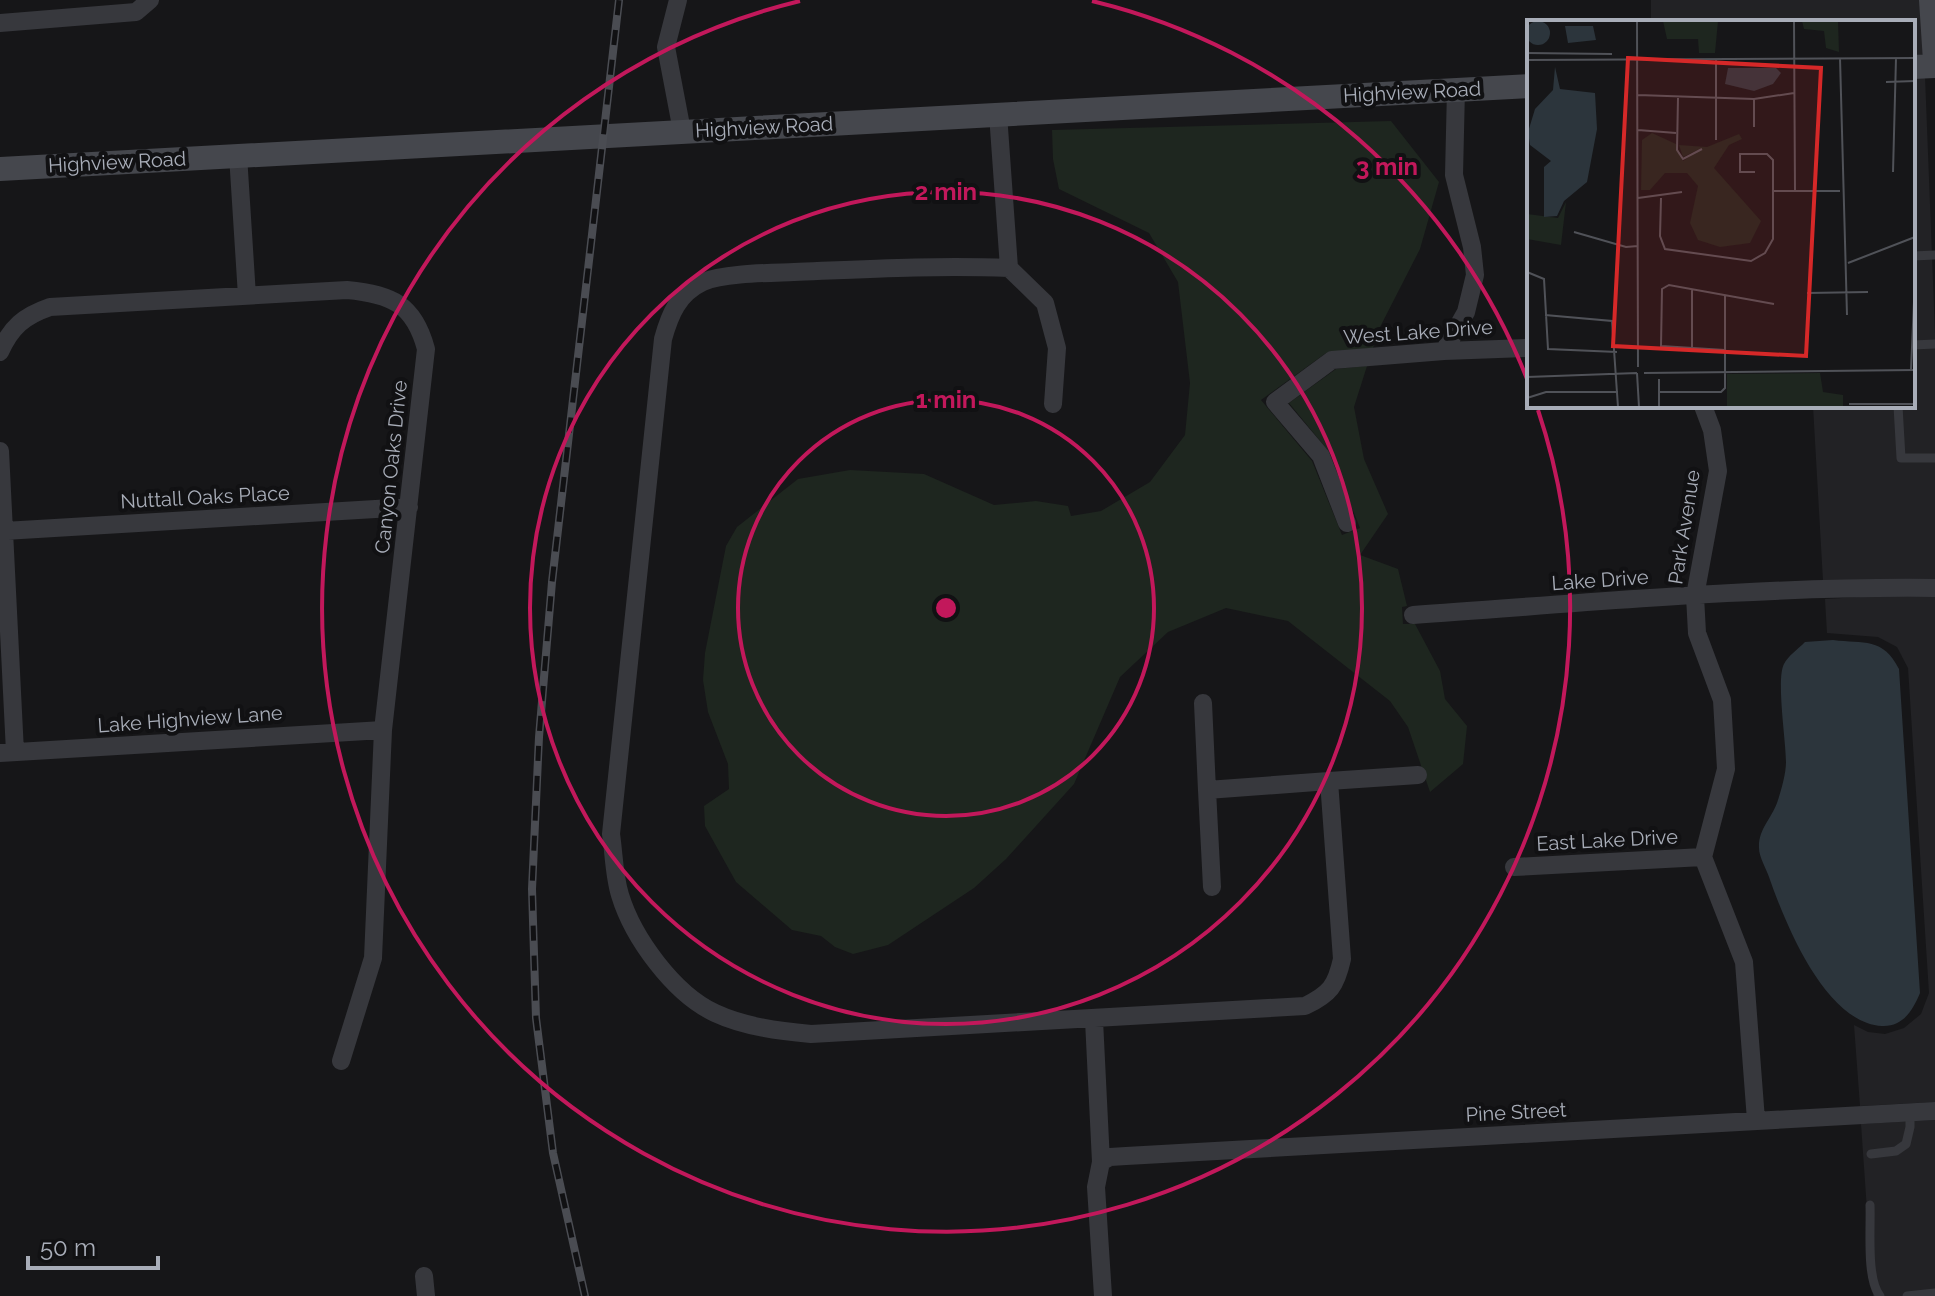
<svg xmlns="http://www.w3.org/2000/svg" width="1935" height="1296" viewBox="0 0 1935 1296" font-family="Raleway,sans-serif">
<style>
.built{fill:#222225}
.green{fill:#1e261f}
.water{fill:#2c353c}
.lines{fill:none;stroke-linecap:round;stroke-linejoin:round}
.lane{stroke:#37383d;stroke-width:9}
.street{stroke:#37383d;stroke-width:18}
.secondary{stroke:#45474d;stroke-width:24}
.rail-casing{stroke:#4a4c52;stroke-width:8}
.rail{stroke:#111113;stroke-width:5;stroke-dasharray:15;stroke-linecap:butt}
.ring{fill:none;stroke:#c2185b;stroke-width:4}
.labels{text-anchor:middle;stroke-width:8;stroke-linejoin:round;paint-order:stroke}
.street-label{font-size:20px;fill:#a8adb8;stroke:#111113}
.inset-road{fill:none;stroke:#505258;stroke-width:2}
.view{fill:#d62828;fill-opacity:0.15;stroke:#d62828;stroke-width:4}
.inset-edge{fill:none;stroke:#a8adb8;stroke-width:4}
.centre{fill:#c2185b;stroke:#111113;stroke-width:4}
.ring-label{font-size:24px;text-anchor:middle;font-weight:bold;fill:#c2185b;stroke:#111113;stroke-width:8;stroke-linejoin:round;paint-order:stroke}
</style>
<rect width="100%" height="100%" fill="#161618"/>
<!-- built -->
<path class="built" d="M1651 0H1921L1925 58H1913V22H1651Z
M1913 76H1925L1935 333V579L1823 581 1813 406H1913Z
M1877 596 1935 597V1102L1860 1106 1854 1025 1868 1032 1885 1034 1904 1028 1921 1014 1929 993 1908 668 1897 647 1878 637 1827 633 1825 599Z
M1935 1120V1296H1873L1861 1124Z"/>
<!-- green -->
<path class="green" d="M1391 121 1439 182 1420 249 1379 329 1373 348 1326 353 1261 400 1312 461 1342 535 1360 528 1330 453 1289 403 1336 369 1367 366 1354 407 1364 459 1388 514 1360 555 1398 569 1407 606 1402 607 1403 624H1415L1440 671 1445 699 1467 726 1463 764 1430 792 1408 727 1390 701 1288 621 1226 608 1168 632 1120 677 1074 784 1006 859 974 888 888 945 853 954 835 947 821 936 792 930 736 882 705 826 704 806 729 789 728 764 708 712 703 680 705 653 726 546 737 527 798 479 850 470 924 474 994 505 1036 501 1068 506 1071 516 1101 511 1150 482 1185 435 1190 383 1178 282 1149 233 1059 189 1053 159 1052 130Z"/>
<!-- water -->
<path class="water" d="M1833 640C1864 644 1883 637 1899 669L1920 993C1913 1010 1903 1027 1882 1026 1825 1023 1785 923 1769 877 1766 868 1759 857 1759 848 1758 830 1771 819 1777 803 1781 791 1786 774 1786 762 1786 741 1776 679 1784 664 1788 656 1798 649 1805 642Z"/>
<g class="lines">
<!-- lane -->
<path class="lane" d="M1913 256 1935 255
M1913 345 1935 344
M1898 406 1901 458H1935
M1871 1154 1896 1151 1906 1144 1910 1127V1113
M1870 1205C1871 1228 1866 1279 1880 1296
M1907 1296 1935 1293"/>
<!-- street -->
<path class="street" d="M678 0 666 47 682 131
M0 23 136 12 150 0
M998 114 1009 268 1045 303 1057 348 1053 404
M238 155 247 296
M1009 268C937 265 866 269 794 272 771 273 724 273 703 282 678 294 670 314 663 339L611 834C614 854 614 876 620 895 633 938 674 994 715 1013 745 1027 780 1031 811 1034L1305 1006C1330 994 1336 986 1342 959L1329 781 1207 790 1212 887
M1444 351 1466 312 1475 275 1472 247 1454 175 1456 89
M0 352C11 327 24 316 50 307L347 290C391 294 414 304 426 349L383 730 373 958 341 1061
M1703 406 1712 430 1718 471 1695 596 1697 633 1722 700 1726 769 1703 857 1744 962 1756 1120
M0 451 15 752
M1347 523 1321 456 1275 402 1332 360 1444 351 1529 348
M4 531 409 507
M1413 615C1586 603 1761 586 1935 588
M1203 703 1207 790
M0 753 383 730
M1329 781 1418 775
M1514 867 1703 857
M1094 1020 1101 1162 1096 1187 1103 1296
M1101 1162 1110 1157 1126 1156 1935 1111
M424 1276 426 1296"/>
<!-- secondary -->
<path class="secondary" d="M1931 0 1935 61
M1913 67 1935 66
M0 169 1529 86"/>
<!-- rail casing -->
<g class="rail-casing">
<path id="rail" d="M585 1296 553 1153 536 1018 532 889 539 737 552 582 619 0"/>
</g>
<!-- rail -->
<use href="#rail" class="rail"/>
</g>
<!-- distance rings -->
<g class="ring">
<circle cx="946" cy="608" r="208"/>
<circle cx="946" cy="608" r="416"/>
<path d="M1092 1A624 624 0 0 1 1529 384M1538 410A624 624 0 1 1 800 1"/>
</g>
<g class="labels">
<!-- street labels -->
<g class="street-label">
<text transform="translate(1412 92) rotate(-3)" y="7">Highview Road</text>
<text transform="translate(764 127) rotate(-3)" y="7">Highview Road</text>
<text transform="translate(117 162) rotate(-3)" y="7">Highview Road</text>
<text transform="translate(1418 332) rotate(-4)" y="7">West Lake Drive</text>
<text transform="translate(391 467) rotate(-84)" y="7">Canyon Oaks Drive</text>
<text transform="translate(205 497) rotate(-3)" y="7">Nuttall Oaks Place</text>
<text transform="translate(1684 527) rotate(-81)" y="7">Park Avenue</text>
<text transform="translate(1600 580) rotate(-4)" y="7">Lake Drive</text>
<text transform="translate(190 719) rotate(-4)" y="7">Lake Highview Lane</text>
<text transform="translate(1607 840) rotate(-3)" y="7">East Lake Drive</text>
<text transform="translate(1516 1112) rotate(-3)" y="7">Pine Street</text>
</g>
</g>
<!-- overview -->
<g transform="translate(1527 20)">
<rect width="388" height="388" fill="#161618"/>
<path d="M136 1H191L188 33H172L171 19H140ZM275 1H311L312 32 299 28 297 11 277 9ZM125 113 149 124 156 141 175 128 156 137 152 125 180 127 212 114 215 119 202 125 187 148 234 201 223 223 193 227 171 220 163 203 171 166 160 153H138L123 170H114L115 120ZM39 182 34 225 0 219V194L31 198ZM293 353 296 372 316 375V387H191L200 386V354Z" fill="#1e261f"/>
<path d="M-1 13a12 12 0 1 1 24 0a12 12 0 1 1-24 0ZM38 6H66L69 20 41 23ZM28 47 33 69 68 73 70 109 60 162 37 181 30 196 17 197V147L24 141 3 125 1 112 8 89 26 70ZM201 48H249L254 53 246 64 227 71 198 64Z" fill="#2c353c"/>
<path class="inset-road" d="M110 1 111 347M267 1 268 171M0 33 85 34M313 38 320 295M0 40 388 38M359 62 388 61M111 75 227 79 267 73M151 78 150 130 156 139 175 129M227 79V107M111 110 149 113M189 120V39M0 139V180M366 152 369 38M247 171H313M111 178 155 172M134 178 133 216 138 229 224 241 238 233 246 219V140L240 134H213V152H228M47 212 99 227 111 226M321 243 388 217M0 252 17 259 21 329 90 332M165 269V330M280 273 341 272M18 295 85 301 91 387M198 330 134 326 135 269 142 265 247 284M384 350 388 259M110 353 112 387M117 353 388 350M0 357 110 353M132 359V387M132 372H194L198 368V275M0 378 19 372H91M322 384H388"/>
<path class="view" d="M101 38 294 48 279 336 86 326Z"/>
<rect width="388" height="388" class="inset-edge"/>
</g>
<circle cx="946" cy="608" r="12" class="centre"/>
<g class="ring-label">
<text x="1387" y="175">3 min</text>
<text x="946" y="200">2 min</text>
<text x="946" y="408">1 min</text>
</g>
<!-- scale -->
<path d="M28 1256v12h130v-12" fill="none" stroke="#a8adb8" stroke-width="4"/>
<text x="40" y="1256" font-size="24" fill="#a8adb8" stroke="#111113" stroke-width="6" paint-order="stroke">50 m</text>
</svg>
